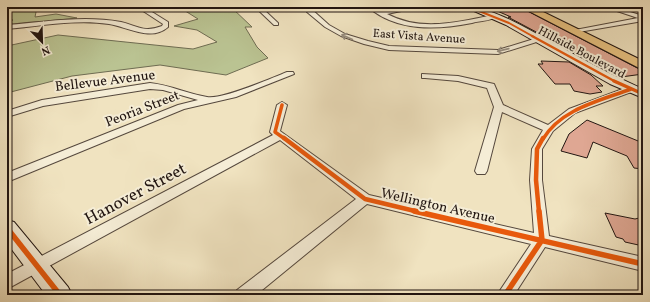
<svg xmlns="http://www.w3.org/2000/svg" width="650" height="302" viewBox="0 0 650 302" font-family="Vollkorn,serif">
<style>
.green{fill:#bac392;stroke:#6e6c52}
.building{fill:#dfa793;stroke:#211511}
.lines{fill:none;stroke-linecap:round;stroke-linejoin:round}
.street-casing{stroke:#55483d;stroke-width:2}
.secondary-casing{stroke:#211511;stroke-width:2}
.primary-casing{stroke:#211511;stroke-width:2}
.street{fill:#f5edd6;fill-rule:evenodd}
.secondary{fill:#f5edd6;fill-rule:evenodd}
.primary{fill:#e8c280;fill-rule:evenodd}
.cycleway-far4-casing{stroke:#f5edd6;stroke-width:3.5}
.cycleway-far3-casing{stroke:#f5edd6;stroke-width:4}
.cycleway-far2-casing{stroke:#f5edd6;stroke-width:5.5}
.cycleway-far1-casing{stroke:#f5edd6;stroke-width:7}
.cycleway-casing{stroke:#f5edd6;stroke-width:8}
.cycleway-far4{stroke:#e8590c;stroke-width:2}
.cycleway-far3{stroke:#e8590c;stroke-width:2.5}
.cycleway-far2{stroke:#e8590c;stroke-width:3.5}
.cycleway-far1{stroke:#e8590c;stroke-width:4.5}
.cycleway{stroke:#e8590c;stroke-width:5.5}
.oneway{stroke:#968c7d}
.labels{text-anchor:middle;stroke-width:4;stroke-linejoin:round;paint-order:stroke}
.far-street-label{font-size:12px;fill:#211511;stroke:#f5edd6}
.street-label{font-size:14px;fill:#211511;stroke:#f5edd6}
.near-street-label{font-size:17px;fill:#211511;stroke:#f5edd6}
</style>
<rect width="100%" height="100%" fill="#f0e3c0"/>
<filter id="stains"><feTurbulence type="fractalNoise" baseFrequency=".005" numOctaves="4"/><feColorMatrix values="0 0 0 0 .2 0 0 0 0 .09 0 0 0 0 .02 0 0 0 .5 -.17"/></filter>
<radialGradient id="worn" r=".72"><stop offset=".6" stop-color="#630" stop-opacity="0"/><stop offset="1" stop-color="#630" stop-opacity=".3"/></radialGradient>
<!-- green -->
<path class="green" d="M7 7H37L35 17 56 14 77 18 7 25V23L13 20 7 19Z
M179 7H231L252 27H245L257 47 268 58 226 75 160 65 72 76 7 93V46L58 35 193 49 217 42 197 30 174 26 198 19Z"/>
<!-- building -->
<path class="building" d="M488 7H520L643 71V74L621 77 508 17H511Z
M541 61 569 62 591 75 603 86H596L602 92 590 94 574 91 570 84H555L538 64H543Z
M587 120 643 143V169L634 168 627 156 593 142 587 158 561 151 569 134Z
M605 213 635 219 643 217V246L625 242 623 239 616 237Z"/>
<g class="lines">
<!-- street casing -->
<g class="street-casing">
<path id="street" d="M137 7H144L168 22V27C151 42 128 27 109 24 76 19 41 26 7 29V25C45 22 83 15 121 22 138 26 144 33 162 26L163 24Z
M255 7H261L278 23V25H274Z
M303 7H309L329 25 345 34 368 41 389 46 498 50 534 39 540 38 543 40 498 54 389 50 364 44 341 36 325 27 307 12Z
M368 7C376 7 379 11 384 11 394 11 408 7 420 7L387 14C421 32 458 22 493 15L496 17C490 21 479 21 472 23 437 30 397 32 368 7Z
M605 7H614L643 16V21L573 33V31L575 30 638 18Z
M287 72H293L294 74 236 97 184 109 7 182V173L178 105 198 100 163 90 150 89 43 106 7 117V111L42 100 150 83C170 85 188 94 207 97 221 100 272 78 287 72Z
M422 74 458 76 494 84 503 105 548 125 569 109 628 87H634L635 89 634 91 575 113 553 131 542 149V180L549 236 643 257V271L545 247 514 295H497L531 244 367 204 256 295H235L237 290 356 199 280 140 7 289V274L273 135 270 132 277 105 282 102 287 105 280 131 369 195 534 233 530 180 532 149 543 130 502 112 487 171 485 174H477L475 171 494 107 487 88 458 81 425 78H422Z"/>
</g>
<!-- secondary casing -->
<g class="secondary-casing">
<path id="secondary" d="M465 7C493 7 525 28 550 41 581 58 611 75 643 89V98L610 84 506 25Z
M7 220 14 222 68 287 72 295H46L7 243Z"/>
</g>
<!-- primary casing -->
<g class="primary-casing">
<path id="primary" d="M521 7H533L643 61V70Z"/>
</g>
<!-- street -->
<use href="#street" class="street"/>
<!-- secondary -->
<use href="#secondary" class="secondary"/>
<!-- primary -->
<use href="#primary" class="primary"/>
<!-- cycleway-far4 casing -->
<g class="cycleway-far4-casing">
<path id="cycleway-far4" d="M469 7 509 23 534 37"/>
</g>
<!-- cycleway-far3 casing -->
<g class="cycleway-far3-casing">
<path id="cycleway-far3" d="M532 36 616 82"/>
</g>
<!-- cycleway-far2 casing -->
<g class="cycleway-far2-casing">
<path id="cycleway-far2" d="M614 81 643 94
M282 105 275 132 285 139
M543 139C561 109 599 101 631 89"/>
</g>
<!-- cycleway-far1 casing -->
<g class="cycleway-far1-casing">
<path id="cycleway-far1" d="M284 138 365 199 419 212
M539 212 536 180 537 149 543 138"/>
</g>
<!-- cycleway casing -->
<g class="cycleway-casing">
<path id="cycleway" d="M414 211 643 264
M7 228 60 295
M505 295 542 240 539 211"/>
</g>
<!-- cycleway-far4 -->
<use href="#cycleway-far4" class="cycleway-far4"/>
<!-- cycleway-far3 -->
<use href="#cycleway-far3" class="cycleway-far3"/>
<!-- cycleway-far2 -->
<use href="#cycleway-far2" class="cycleway-far2"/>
<!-- cycleway-far1 -->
<use href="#cycleway-far1" class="cycleway-far1"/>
<!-- cycleway -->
<use href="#cycleway" class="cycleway"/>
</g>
<!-- one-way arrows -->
<defs><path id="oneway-shaft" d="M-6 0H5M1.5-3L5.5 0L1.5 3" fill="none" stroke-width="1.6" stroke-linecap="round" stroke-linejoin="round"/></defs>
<g class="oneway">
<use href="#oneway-shaft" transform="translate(347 37) rotate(-156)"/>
<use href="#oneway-shaft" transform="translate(503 50) rotate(167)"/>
</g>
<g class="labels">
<!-- far-street labels -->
<g class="far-street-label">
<text transform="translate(419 36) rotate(4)" y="4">East Vista Avenue</text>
<text transform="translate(582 52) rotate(28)" y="4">Hillside Boulevard</text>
</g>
<!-- street labels -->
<g class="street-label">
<text transform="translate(105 80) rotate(-7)" y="5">Bellevue Avenue</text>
<text transform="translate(142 108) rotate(-21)" y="5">Peoria Street</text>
<text transform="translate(438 205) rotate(13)" y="5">Wellington Avenue</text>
</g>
<!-- near-street labels -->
<g class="near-street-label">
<text transform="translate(135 193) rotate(-28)" y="6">Hanover Street</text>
</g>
</g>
<!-- margin -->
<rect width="650" height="302" fill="none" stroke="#f0e3c0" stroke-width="24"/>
<rect x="8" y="8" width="634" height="286" fill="none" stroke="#211511" stroke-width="2"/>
<rect x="12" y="12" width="626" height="278" fill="none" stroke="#211511"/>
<!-- north arrow -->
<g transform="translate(42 42) rotate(157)" stroke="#f5edd6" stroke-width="3" paint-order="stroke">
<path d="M0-3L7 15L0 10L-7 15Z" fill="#211511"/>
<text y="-6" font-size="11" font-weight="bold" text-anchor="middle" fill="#211511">N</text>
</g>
<rect width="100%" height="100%" filter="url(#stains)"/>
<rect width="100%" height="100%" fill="url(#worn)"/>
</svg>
